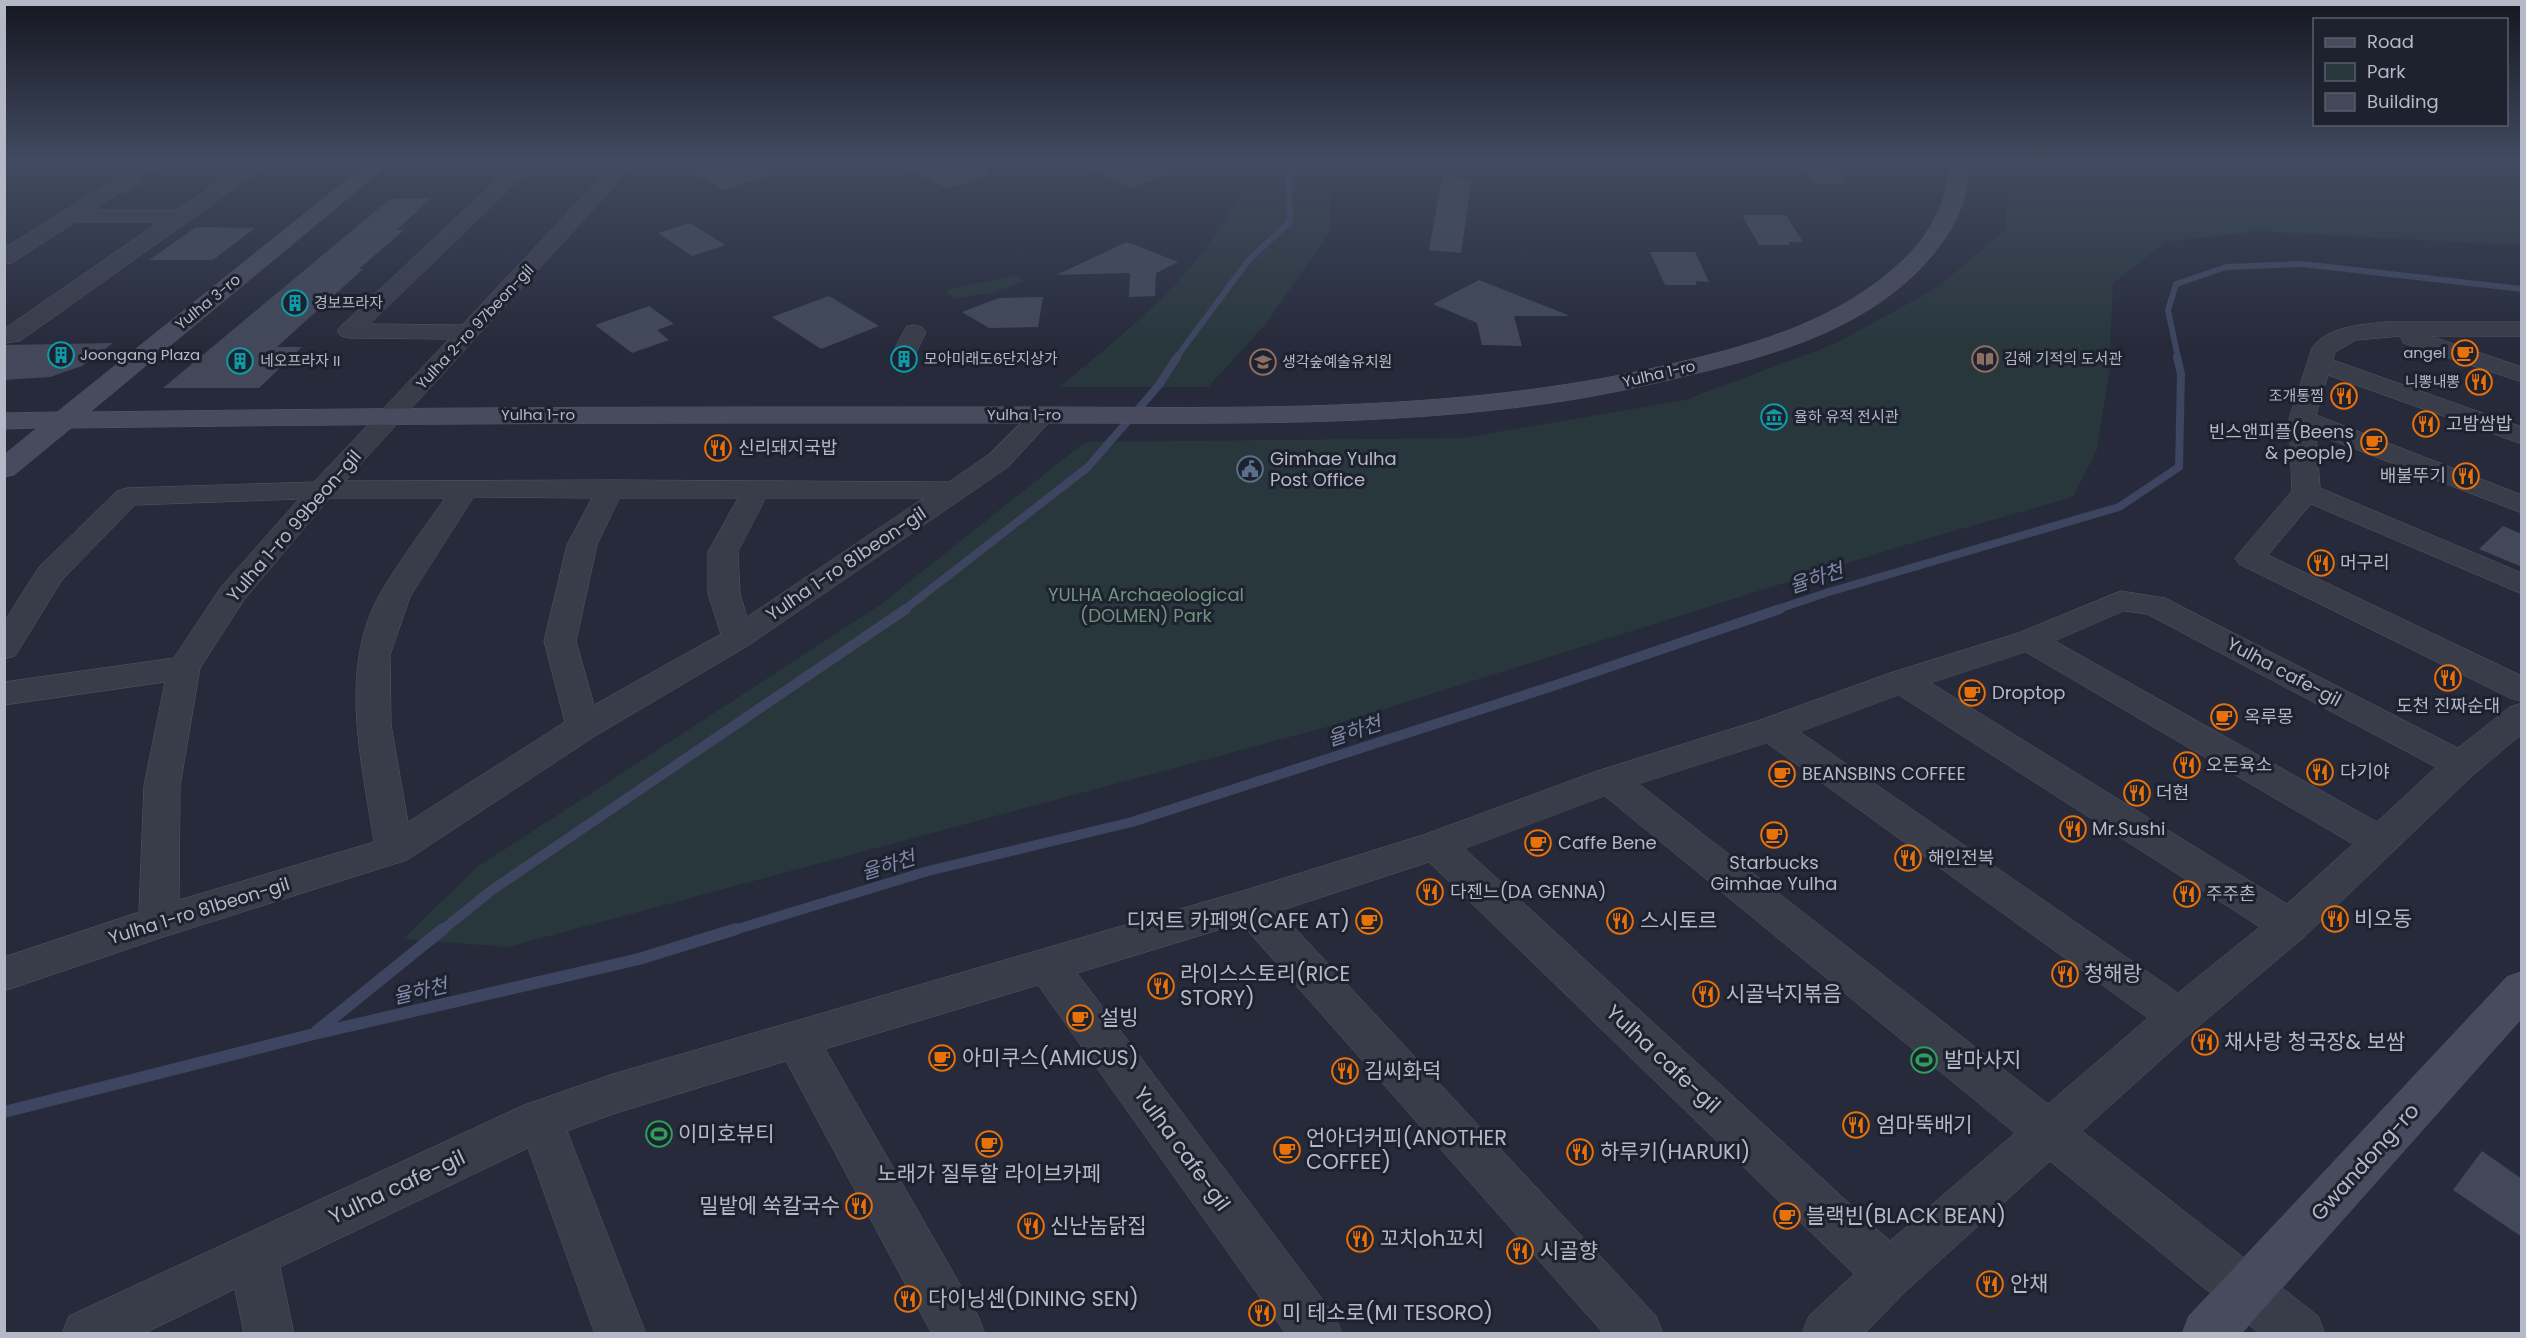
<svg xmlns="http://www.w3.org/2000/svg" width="2526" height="1338" viewBox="0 0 2526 1338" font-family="Poppins,'Noto Sans KR',sans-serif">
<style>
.green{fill:#28373c}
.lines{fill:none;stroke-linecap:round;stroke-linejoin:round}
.stream-far3{stroke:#3d4561;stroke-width:6}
.stream-far2{stroke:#3d4561;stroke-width:8}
.stream-far1{stroke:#3d4561;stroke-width:10}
.stream{stroke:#3d4561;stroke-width:12}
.building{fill:#424859}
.street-tunnel{stroke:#3b3f4f;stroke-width:22;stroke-dasharray:22 11;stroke-linecap:butt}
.street-casing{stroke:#545865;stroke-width:1}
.secondary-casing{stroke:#545865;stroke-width:1}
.street{fill:#393d4a;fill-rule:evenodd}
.secondary{fill:#484b5d;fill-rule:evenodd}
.labels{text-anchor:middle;stroke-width:6;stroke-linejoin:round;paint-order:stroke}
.far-street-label{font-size:15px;fill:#b5b8c6;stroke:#1e222f}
.far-poi-label{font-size:15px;fill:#b5b8c6;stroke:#1e222f;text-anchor:start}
.poi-label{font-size:18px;fill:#b5b8c6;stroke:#1e222f;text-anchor:start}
.street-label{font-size:18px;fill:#b5b8c6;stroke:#1e222f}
.park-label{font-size:18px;fill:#6e947e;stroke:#1e222f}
.water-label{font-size:20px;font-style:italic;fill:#7f89aa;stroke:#1e222f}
.near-poi-label{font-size:21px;fill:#b5b8c6;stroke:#1e222f;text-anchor:start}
.near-street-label{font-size:21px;fill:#b5b8c6;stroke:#1e222f}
</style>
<rect width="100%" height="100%" fill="#262a3a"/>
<!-- green -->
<path class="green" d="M1258 159H1347L1332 175 1329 233 1265 325 1208 387H1059C1108 347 1159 307 1199 257 1223 227 1241 193 1258 159Z
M2011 159H2488L2521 177V241L2514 245 2258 231 2165 242 2113 284 2109 373 2097 450 2073 497 1905 545 1327 727 508 947 403 939 476 868 880 605 1085 442 1462 438 1685 400 1834 344 1935 289 2005 230Z
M1016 275 1025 281 994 292 954 299 946 290Z"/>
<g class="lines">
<!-- stream-far3 -->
<path class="stream-far3" d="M1176 358 1248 261 1290 221 1289 174 1302 159
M2178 358 2168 310 2176 284 2226 267 2302 264 2522 289"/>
<!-- stream-far2 -->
<path class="stream-far2" d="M904 610 1088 467 1159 385 1177 357
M1775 610 1829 592 2119 507 2179 467 2181 374 2177 357"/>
<!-- stream-far1 -->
<path class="stream-far1" d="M441 931 492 890 906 609
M731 931 928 871 1132 822 1556 685 1780 609"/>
<!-- stream -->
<path class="stream" d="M317 1031 443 929
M4 1112 314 1034 639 959 736 929"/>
</g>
<!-- building -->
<path class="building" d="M729 159H744L772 175 723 190 690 171Z
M889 159H965L993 173 948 189Z
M1068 159H1143L1174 172 1133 188Z
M1797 159H1828L1847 184H1815Z
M1442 176 1472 178 1461 253 1429 250Z
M431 198 397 230H404L359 269H363L277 347H302L259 388H163L390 199Z
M1742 215H1786L1803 242H1788L1790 245H1759Z
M690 223 725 245 692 256 658 233Z
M196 227 255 228 213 260H149Z
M1127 242 1178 262 1156 273 1155 296 1129 297 1130 273 1056 275Z
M1650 252H1695L1709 282 1695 281 1697 285H1665Z
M1479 280 1568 315 1567 316H1514L1522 346 1482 345 1477 323 1433 304Z
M829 296 879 326 821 349 772 317Z
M1043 297 1038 327 989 328 962 312 999 298Z
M649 306 674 324 657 330 669 340 632 353 595 325Z
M113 343 82 366 50 377 4 380V345Z
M2503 526 2522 534V567L2479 549Z
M2482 1151 2522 1179V1237L2453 1190Z"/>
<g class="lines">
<!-- street-tunnel -->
<path class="street-tunnel" d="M119 185 158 159"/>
<!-- street casing -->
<g class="street-casing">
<path id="street" d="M260 159 266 164 263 168 20 341 4 343V329L159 222H75L12 263 4 264V248L112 181H126L129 185 94 210H177L249 160Z
M618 159H639L345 481 611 480 949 482 988 455 1034 409 1043 407 1052 409 1056 415 1008 467 749 645 595 736 407 860 163 937 4 991V957L139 912 144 786 165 682 4 705V682L174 658 221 587 299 499 135 505 62 580 15 656 4 659V622L39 567 117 491 127 488 314 482 449 339 349 338 341 336 337 331 341 326 512 165 614 163ZM524 175H603L462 325 370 324ZM474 497 592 498 567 545 544 641 565 722 408 822 391 725 390 655 410 597ZM330 498H445C423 530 398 562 379 596 338 671 362 762 374 842L179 900 180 786 200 668 244 600ZM620 498H738L708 552V594L721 634 594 705 576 641 597 545ZM766 498H924L747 617 740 594 738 552Z
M2385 322H2522V336H2430L2522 367V382L2403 343 2401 336 2356 340 2335 352 2333 360 2522 427V444L2328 375 2316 415 2522 495V513L2316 434 2320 488 2522 573V594L2311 504 2268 555 2522 676V701L2510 698 2239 564 2235 558 2292 491 2289 419 2312 348C2327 326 2361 325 2385 322Z
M914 325 922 327 926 332 915 355 906 357 897 355 894 350 906 327Z
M2121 591 2165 598 2458 748 2510 707 2522 703V734L2474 774 2304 937 2194 1030 2082 1131 2318 1316 2325 1334H2260L2050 1161 1906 1291 1864 1334H1802L1809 1316 1854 1274 1429 862 1279 911 1656 1316 1663 1334H1604L1241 923 1077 973 1335 1316 1342 1334H1286L1038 985 825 1049 978 1316 985 1334H932L786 1061 613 1114 567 1131 646 1334H595L528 1148 280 1267 294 1334H244L235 1289 143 1334H62L69 1316 524 1105 613 1074 1249 889 1423 835 1597 771 1760 720 1890 673 2018 633ZM2124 611 2147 614 2436 767 2377 822 2055 641ZM2026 652 2353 844 2287 904 1931 683ZM1899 695 2260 927 2178 993 1800 732ZM1767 743 2148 1018 2048 1104 1639 784ZM1605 796 2015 1133 1890 1241 1465 849Z"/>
</g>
<!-- secondary casing -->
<g class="secondary-casing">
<path id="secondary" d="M373 159H395L90 412C310 409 529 407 749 407 851 407 952 407 1054 407 1263 408 1475 412 1680 362 1760 343 1839 320 1901 262 1931 234 1949 201 1949 159H1969C1970 206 1947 242 1915 274 1855 331 1776 354 1698 373 1649 385 1600 396 1550 403 1384 427 1215 423 1047 423 943 423 839 423 735 423 514 423 292 425 71 428L14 475 4 477V455L37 428 4 429V413L57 412Z
M2522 972V1018L2241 1334H2182L2189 1316 2507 977Z"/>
</g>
<!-- street -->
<use href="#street" class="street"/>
<!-- secondary -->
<use href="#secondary" class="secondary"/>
</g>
<!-- sky -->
<linearGradient id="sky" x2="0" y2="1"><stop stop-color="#151720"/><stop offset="0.46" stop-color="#414a60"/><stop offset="1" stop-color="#414a60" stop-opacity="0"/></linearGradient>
<rect width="2526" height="347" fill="url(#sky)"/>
<!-- icons -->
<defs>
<g id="building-ring" transform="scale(1.35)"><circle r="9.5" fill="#1e222f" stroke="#0f9aa8" stroke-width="1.5"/><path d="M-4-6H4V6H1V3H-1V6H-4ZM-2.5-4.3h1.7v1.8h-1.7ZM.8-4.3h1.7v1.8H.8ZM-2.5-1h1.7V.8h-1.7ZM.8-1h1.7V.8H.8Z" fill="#0f9aa8"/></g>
<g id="cafe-ring" transform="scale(1.35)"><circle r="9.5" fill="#1e222f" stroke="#e8710a" stroke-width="1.5"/><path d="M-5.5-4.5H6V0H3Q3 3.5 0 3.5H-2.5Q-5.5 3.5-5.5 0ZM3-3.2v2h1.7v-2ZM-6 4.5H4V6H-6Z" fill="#e8710a"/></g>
<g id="library-ring" transform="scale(1.35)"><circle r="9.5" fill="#1e222f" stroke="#8d6e63" stroke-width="1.5"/><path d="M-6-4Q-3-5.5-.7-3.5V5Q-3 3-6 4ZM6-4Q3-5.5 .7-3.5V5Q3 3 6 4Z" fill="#8d6e63"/></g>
<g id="school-ring" transform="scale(1.35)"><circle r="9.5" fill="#1e222f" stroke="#8d6e63" stroke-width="1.5"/><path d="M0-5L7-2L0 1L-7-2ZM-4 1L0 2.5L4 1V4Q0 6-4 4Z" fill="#8d6e63"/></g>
<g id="restaurant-ring" transform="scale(1.35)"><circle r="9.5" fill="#1e222f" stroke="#e8710a" stroke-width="1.5"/><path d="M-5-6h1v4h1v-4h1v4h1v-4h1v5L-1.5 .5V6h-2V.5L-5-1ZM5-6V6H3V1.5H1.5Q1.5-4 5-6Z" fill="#e8710a"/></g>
<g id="museum-ring" transform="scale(1.35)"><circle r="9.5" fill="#1e222f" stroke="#0f9aa8" stroke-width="1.5"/><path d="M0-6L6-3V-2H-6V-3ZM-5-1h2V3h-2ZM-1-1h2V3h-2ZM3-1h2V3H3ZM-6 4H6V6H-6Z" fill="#0f9aa8"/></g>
<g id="civic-ring" transform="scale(1.35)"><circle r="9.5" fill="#1e222f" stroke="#5c6f8a" stroke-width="1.5"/><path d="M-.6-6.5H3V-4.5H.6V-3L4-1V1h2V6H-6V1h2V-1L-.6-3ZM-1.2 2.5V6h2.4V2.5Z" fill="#5c6f8a"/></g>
<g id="stadium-ring" transform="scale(1.35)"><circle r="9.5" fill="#1e222f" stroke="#2e9e5b" stroke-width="1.5"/><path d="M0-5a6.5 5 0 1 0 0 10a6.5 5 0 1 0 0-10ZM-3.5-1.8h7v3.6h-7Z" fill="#2e9e5b"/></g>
</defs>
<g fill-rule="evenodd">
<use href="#building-ring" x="295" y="303"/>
<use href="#cafe-ring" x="2465" y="353"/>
<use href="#building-ring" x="61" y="355"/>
<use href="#building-ring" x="904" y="359"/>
<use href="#library-ring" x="1985" y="359"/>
<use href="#building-ring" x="240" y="361"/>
<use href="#school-ring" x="1263" y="362"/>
<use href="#restaurant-ring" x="2479" y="382"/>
<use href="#restaurant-ring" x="2344" y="396"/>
<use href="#museum-ring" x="1774" y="417"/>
<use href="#restaurant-ring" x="2426" y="424"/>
<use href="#cafe-ring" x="2374" y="442"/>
<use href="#restaurant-ring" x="718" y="448"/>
<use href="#civic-ring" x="1250" y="469"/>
<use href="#restaurant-ring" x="2466" y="476"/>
<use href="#restaurant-ring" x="2321" y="563"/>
<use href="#restaurant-ring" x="2448" y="678"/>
<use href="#cafe-ring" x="1972" y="693"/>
<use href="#cafe-ring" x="2224" y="717"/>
<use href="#restaurant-ring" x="2187" y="765"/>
<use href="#restaurant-ring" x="2320" y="772"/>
<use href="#cafe-ring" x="1782" y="774"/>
<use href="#restaurant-ring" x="2137" y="793"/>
<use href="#restaurant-ring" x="2073" y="829"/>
<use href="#cafe-ring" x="1774" y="835"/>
<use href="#cafe-ring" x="1538" y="843"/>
<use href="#restaurant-ring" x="1908" y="858"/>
<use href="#restaurant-ring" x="1430" y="892"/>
<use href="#restaurant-ring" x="2187" y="894"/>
<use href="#restaurant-ring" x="2335" y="919"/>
<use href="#cafe-ring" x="1369" y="921"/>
<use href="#restaurant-ring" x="1620" y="921"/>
<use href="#restaurant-ring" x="2065" y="974"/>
<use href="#restaurant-ring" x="1161" y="986"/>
<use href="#restaurant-ring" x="1706" y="994"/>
<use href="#cafe-ring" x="1080" y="1018"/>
<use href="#restaurant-ring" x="2205" y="1042"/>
<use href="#cafe-ring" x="942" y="1058"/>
<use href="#stadium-ring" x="1924" y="1060"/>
<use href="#restaurant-ring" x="1345" y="1071"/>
<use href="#restaurant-ring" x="1856" y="1125"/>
<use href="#stadium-ring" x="659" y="1134"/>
<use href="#cafe-ring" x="989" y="1144"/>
<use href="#cafe-ring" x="1287" y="1150"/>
<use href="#restaurant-ring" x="1580" y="1152"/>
<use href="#restaurant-ring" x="859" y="1206"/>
<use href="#cafe-ring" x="1787" y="1216"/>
<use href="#restaurant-ring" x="1031" y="1226"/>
<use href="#restaurant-ring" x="1360" y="1239"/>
<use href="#restaurant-ring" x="1520" y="1251"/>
<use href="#restaurant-ring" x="1990" y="1284"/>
<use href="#restaurant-ring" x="908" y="1299"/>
<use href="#restaurant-ring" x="1262" y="1313"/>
</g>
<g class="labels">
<!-- far-street labels -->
<g class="far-street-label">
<text transform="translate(208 302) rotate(-39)" y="5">Yulha 3-ro</text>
<text transform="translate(475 327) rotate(-47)" y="5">Yulha 2-ro 97beon-gil</text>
<text transform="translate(1659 374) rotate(-13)" y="5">Yulha 1-ro</text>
<text x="538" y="420">Yulha 1-ro</text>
<text x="1024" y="420">Yulha 1-ro</text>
</g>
<!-- far-poi labels -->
<g class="far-poi-label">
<text x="314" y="308">경보프라자</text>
<text x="2446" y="358" text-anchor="end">angel</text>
<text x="80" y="360">Joongang Plaza</text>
<text x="924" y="364">모아미래도6단지상가</text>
<text x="2004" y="364">김해 기적의 도서관</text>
<text x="260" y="366">네오프라자 II</text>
<text x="1282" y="367">생각숲예술유치원</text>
<text x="2460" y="387" text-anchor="end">니뽕내뽕</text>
<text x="2324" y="401" text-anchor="end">조개통찜</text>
<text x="1794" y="422">율하 유적 전시관</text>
</g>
<!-- poi labels -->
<g class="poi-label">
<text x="2446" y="430">고밤쌈밥</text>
<text x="2354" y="438" text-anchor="end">빈스앤피플(Beens<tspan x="2354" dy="21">&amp; people)</tspan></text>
<text x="738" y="454">신리돼지국밥</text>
<text x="1270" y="465">Gimhae Yulha<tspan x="1270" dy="21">Post Office</tspan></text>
<text x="2446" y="482" text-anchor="end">배불뚜기</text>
<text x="2340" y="569">머구리</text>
<text x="1992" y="699">Droptop</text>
<text x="2448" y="712" text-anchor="middle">도천 진짜순대</text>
<text x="2244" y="723">옥루몽</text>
<text x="2206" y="771">오돈육소</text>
<text x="2340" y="778">다기야</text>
<text x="1802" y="780">BEANSBINS COFFEE</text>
<text x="2156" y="799">더현</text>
<text x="2092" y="835">Mr.Sushi</text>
<text x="1558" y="849">Caffe Bene</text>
<text x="1928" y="864">해인전복</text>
<text x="1774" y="869" text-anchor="middle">Starbucks<tspan x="1774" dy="21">Gimhae Yulha</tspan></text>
<text x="1450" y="898">다젠느(DA GENNA)</text>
<text x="2206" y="900">주주촌</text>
</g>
<!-- street labels -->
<g class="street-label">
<text transform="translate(294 526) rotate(-49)" y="6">Yulha 1-ro 99beon-gil</text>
<text transform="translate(846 564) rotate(-34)" y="6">Yulha 1-ro 81beon-gil</text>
<text transform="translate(2284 672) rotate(28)" y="6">Yulha cafe-gil</text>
<text transform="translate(199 911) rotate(-17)" y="6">Yulha 1-ro 81beon-gil</text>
</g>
<!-- park labels -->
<g class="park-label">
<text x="1146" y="601">YULHA Archaeological<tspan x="1146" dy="21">(DOLMEN) Park</tspan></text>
</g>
<!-- water labels -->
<g class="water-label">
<text transform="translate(1816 578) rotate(-18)" y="7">율하천</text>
<text transform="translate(1354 731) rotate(-18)" y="7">율하천</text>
<text transform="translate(888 865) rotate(-17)" y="7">율하천</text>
<text transform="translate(420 991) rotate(-13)" y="7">율하천</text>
</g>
<!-- near-poi labels -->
<g class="near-poi-label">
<text x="2354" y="926">비오동</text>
<text x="1350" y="928" text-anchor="end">디저트 카페앳(CAFE AT)</text>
<text x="1640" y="928">스시토르</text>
<text x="1180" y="981">라이스스토리(RICE<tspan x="1180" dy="24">STORY)</tspan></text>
<text x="2084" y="981">청해랑</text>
<text x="1726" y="1001">시골낙지볶음</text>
<text x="1100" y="1025">설빙</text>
<text x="2224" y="1049">채사랑 청국장&amp; 보쌈</text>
<text x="962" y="1065">아미쿠스(AMICUS)</text>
<text x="1944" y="1067">발마사지</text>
<text x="1364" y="1078">김씨화덕</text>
<text x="1876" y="1132">엄마뚝배기</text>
<text x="678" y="1141">이미호뷰티</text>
<text x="1306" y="1145">언아더커피(ANOTHER<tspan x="1306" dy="24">COFFEE)</tspan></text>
<text x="1600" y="1159">하루키(HARUKI)</text>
<text x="989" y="1181" text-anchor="middle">노래가 질투할 라이브카페</text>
<text x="840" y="1213" text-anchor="end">밀밭에 쑥칼국수</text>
<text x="1806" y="1223">블랙빈(BLACK BEAN)</text>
<text x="1050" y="1233">신난놈닭집</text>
<text x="1380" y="1246">꼬치oh꼬치</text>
<text x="1540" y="1258">시골향</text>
<text x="2010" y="1291">안채</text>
<text x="928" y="1306">다이닝센(DINING SEN)</text>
<text x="1282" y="1320">미 테소로(MI TESORO)</text>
</g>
<!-- near-street labels -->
<g class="near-street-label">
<text transform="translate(1663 1059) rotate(43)" y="7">Yulha cafe-gil</text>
<text transform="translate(1182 1149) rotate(54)" y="7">Yulha cafe-gil</text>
<text transform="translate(2365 1162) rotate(-48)" y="7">Gwandong-ro</text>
<text transform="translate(397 1187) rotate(-25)" y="7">Yulha cafe-gil</text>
</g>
</g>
<!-- border -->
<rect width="2526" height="1338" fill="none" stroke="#b5b8c6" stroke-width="12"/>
<!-- legend -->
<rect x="2313" y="18" width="195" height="108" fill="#1e222f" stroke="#5a5e6b" stroke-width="1.5"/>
<rect x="2325" y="38" width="30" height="9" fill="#484b5d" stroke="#5a5e6b" stroke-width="1.5"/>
<text x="2367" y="48" font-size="18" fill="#b5b8c6">Road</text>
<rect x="2325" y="63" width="30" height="18" fill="#28373c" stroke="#5a5e6b" stroke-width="1.5"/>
<text x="2367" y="78" font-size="18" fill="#b5b8c6">Park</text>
<rect x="2325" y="93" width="30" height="18" fill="#424859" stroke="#5a5e6b" stroke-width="1.5"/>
<text x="2367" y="108" font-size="18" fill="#b5b8c6">Building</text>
</svg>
